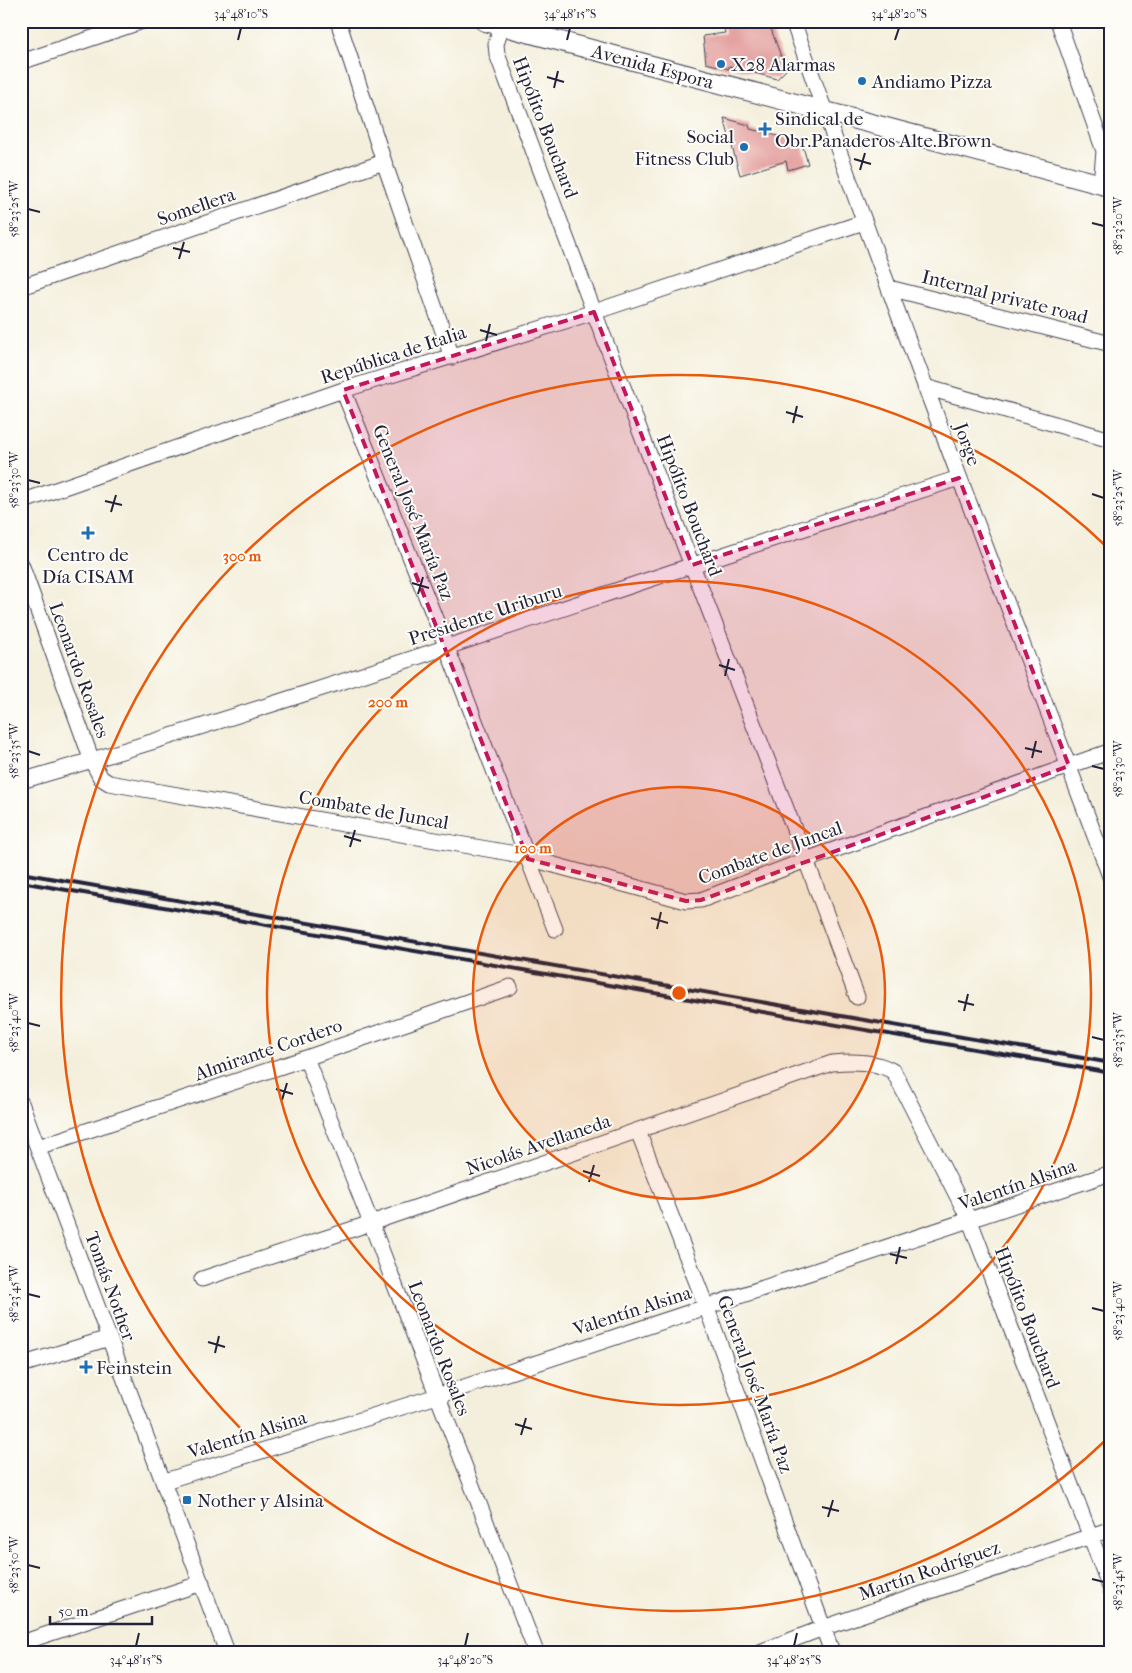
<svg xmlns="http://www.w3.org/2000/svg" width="1132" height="1673" viewBox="0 0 1132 1673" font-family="'IM FELL French Canon',serif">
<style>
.building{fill:#e19695}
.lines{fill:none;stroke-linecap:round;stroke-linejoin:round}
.minor-casing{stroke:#424153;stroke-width:17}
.major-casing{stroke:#424153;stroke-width:21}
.minor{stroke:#fff;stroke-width:15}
.major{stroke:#fff;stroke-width:19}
.rail{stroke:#22223b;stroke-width:4}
.marked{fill:#c2185b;fill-opacity:0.2;stroke:#c2185b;stroke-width:4;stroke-dasharray:10 6;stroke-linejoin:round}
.ticks{fill:none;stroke:#22223b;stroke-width:2}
.ring{fill:none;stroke:#e8590c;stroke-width:2.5}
.poi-dot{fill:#1f6fb2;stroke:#fdfcf7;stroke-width:2}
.labels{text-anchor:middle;stroke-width:4;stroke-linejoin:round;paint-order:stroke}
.poi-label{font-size:19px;fill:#22223b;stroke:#fdfcf7;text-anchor:start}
.street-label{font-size:19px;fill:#22223b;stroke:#fdfcf7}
.centre{fill:#e8590c;stroke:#fdfcf7;stroke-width:2.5}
.ring-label{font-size:15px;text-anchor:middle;font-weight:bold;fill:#e8590c;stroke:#fdfcf7;stroke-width:4;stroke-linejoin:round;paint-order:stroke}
.neatline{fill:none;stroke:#22223b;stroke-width:2}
.ticks-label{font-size:12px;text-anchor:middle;fill:#22223b}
</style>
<rect width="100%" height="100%" fill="#fdfcf7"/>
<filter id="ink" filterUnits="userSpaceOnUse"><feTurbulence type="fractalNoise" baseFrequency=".02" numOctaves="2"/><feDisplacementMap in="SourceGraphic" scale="10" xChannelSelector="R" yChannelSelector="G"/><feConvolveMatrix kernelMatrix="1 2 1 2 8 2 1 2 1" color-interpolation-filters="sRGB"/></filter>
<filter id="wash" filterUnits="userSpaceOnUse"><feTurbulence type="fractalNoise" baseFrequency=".0096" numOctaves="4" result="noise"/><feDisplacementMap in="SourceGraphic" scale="20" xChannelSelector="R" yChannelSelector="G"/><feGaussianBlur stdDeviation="1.12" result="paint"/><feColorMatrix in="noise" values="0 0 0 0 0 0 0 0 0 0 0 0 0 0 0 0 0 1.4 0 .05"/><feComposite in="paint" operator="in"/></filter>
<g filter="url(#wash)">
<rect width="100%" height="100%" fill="#f4efdc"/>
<g id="blocks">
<!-- building -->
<path class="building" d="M723 21H768L786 70 777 79 729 66V69L706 63 703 36 725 33Z
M724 118 749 125 750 129 798 141 800 146 803 147 808 164 788 170 786 161 740 175Z"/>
</g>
</g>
<g filter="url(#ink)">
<use href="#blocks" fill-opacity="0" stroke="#424153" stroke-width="1"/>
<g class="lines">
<!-- minor casing -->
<g class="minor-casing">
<path id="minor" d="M338 21 384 162 452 357
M793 21C893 309 1004 593 1111 879
M1058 21 1104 151 1101 185
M502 26 496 44 497 54 594 312 806 860 857 997
M21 62 143 21
M21 287 384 162
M889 288 1111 344
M925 387 1111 440
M343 390 447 648 555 929
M21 502 343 390 594 312 864 222
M21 564 92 761 101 778 109 783 510 853 686 901 701 900 806 860 1111 751
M21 781C246 716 468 640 690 566 780 536 869 507 959 478
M306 1058 371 1223 536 1652
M21 1103 227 1652
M638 1131 706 1306 832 1652
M38 1147 306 1058 510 987
M202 1279 371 1223 832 1063C852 1061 877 1061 894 1072L970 1221 1111 1590
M21 1365 109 1338
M165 1481 437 1396 1111 1173
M21 1643 202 1583
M760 1652 823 1628 1111 1529"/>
</g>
<!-- major casing -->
<g class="major-casing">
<path id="major" d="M484 21 1111 187"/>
</g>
<!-- minor -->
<use href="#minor" class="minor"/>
<!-- major -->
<use href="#major" class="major"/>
<!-- rail -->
<path class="rail" d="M21 873 1111 1063
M21 882 1111 1073"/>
</g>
</g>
<!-- marked area -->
<path class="marked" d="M594 312 692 565 959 478 1069 766 701 900 686 901 528 859 343 390Z"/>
<!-- ticks -->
<path class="ticks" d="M238 40 241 28M567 40 570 28M895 40 899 28M547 77 564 82M554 88 558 71M854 159 871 164M860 170 865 153M28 209 40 212M1092 223 1104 226M173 248 190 252M179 259 184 242M480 330 497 335M486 341 490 324M786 412 803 417M793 423 797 406M28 480 40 483M1092 494 1104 498M105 501 122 505M111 512 116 495M412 583 429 588M418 594 423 577M719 665 735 670M725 676 729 659M1025 748 1042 752M28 751 40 755M1032 758 1036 741M1092 766 1104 769M344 836 361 841M350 847 355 830M651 918 668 923M657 929 661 912M958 1001 974 1005M964 1011 968 994M28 1023 40 1026M1092 1037 1104 1040M276 1089 293 1094M282 1100 287 1083M583 1171 600 1176M589 1182 594 1165M890 1254 907 1258M896 1264 900 1247M28 1294 40 1297M1092 1308 1104 1311M208 1342 225 1347M215 1353 219 1336M515 1424 532 1429M521 1435 526 1418M822 1507 839 1511M828 1517 833 1500M28 1565 40 1568M1092 1579 1104 1582M136 1646 139 1633M465 1646 468 1633M794 1646 797 1633"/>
<!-- distance rings -->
<circle cx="679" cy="993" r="206" fill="#e8590c" fill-opacity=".12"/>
<g class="ring">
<circle cx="679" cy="993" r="206"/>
<circle cx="679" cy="993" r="412"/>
<path d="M1108 1438A618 618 0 1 1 1108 548"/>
</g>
<!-- markers -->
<g class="poi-dot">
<circle cx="721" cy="64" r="5"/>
<circle cx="862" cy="81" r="5"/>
<path d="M762.5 121.5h5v5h5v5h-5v5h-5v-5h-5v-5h5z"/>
<circle cx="744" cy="147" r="5"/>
<path d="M85.5 525.5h5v5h5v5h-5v5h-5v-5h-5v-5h5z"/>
<path d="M83.5 1359.5h5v5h5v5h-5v5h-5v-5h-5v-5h5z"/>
<rect x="182" y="1495" width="10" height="10" rx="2.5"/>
</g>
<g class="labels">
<!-- poi labels -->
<g class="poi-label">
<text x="731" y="71">X28 Alarmas</text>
<text x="872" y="88">Andiamo Pizza</text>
<text x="775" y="125">Sindical de<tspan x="775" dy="22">Obr.Panaderos Alte.Brown</tspan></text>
<text x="734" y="143" text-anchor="end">Social<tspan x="734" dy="22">Fitness Club</tspan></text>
<text x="88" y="561" text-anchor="middle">Centro de<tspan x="88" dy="22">Día CISAM</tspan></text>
<text x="96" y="1374">Feinstein</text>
<text x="197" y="1507">Nother y Alsina</text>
</g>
<!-- street labels -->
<g class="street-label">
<text transform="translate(653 66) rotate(15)" y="7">Avenida Espora</text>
<text transform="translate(546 127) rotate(69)" y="7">Hipólito Bouchard</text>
<text transform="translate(196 206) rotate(-19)" y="7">Somellera</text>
<text transform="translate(1005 296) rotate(14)" y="7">Internal private road</text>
<text transform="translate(393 354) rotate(-18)" y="7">República de Italia</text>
<text transform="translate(968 444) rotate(70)" y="7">Jorge</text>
<text transform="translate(690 505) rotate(69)" y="7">Hipólito Bouchard</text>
<text transform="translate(414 512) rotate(68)" y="7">General José María Paz</text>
<text transform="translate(485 614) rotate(-18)" y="7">Presidente Uriburu</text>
<text transform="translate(80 670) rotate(70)" y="7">Leonardo Rosales</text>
<text transform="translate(374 809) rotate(10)" y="7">Combate de Juncal</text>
<text transform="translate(770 852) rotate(-20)" y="7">Combate de Juncal</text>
<text transform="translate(268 1049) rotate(-19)" y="7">Almirante Cordero</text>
<text transform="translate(538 1144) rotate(-19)" y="7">Nicolás Avellaneda</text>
<text transform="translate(1017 1184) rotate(-19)" y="7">Valentín Alsina</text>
<text transform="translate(111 1286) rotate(70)" y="7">Tomás Nother</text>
<text transform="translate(632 1310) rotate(-18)" y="7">Valentín Alsina</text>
<text transform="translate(1028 1317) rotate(69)" y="7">Hipólito Bouchard</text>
<text transform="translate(440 1348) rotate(69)" y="7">Leonardo Rosales</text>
<text transform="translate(756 1384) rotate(70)" y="7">General José María Paz</text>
<text transform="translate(247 1434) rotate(-17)" y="7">Valentín Alsina</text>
<text transform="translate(929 1570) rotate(-19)" y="7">Martín Rodríguez</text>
</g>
</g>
<circle cx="679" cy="993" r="8" class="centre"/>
<g class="ring-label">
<text x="242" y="561">300 m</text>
<text x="388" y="707">200 m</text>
<text x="533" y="853">100 m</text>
</g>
<!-- margin -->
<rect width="1132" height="1673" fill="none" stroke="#fdfcf7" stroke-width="55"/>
<!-- scale -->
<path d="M50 1616v8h102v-8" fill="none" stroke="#22223b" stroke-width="2.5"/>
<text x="58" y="1616" font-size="15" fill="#22223b" stroke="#fdfcf7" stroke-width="4" paint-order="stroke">50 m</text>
<rect x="28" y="28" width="1076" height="1618" class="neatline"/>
<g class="ticks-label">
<text x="241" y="18">34°48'10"S</text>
<text x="570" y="18">34°48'15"S</text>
<text x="899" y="18">34°48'20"S</text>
<text transform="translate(14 209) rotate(-90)" y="4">58°23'25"W</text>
<text transform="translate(1118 226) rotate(-90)" y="4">58°23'20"W</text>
<text transform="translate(14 480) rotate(-90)" y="4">58°23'30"W</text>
<text transform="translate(1118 498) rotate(-90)" y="4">58°23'25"W</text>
<text transform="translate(14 751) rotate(-90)" y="4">58°23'35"W</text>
<text transform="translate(1118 769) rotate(-90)" y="4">58°23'30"W</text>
<text transform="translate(14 1023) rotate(-90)" y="4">58°23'40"W</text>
<text transform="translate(1118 1040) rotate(-90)" y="4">58°23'35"W</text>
<text transform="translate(14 1294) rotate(-90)" y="4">58°23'45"W</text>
<text transform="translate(1118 1311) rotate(-90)" y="4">58°23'40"W</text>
<text transform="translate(14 1565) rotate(-90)" y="4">58°23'50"W</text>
<text transform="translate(1118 1582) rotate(-90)" y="4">58°23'45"W</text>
<text x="136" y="1664">34°48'15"S</text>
<text x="465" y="1664">34°48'20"S</text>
<text x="794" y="1664">34°48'25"S</text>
</g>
</svg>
